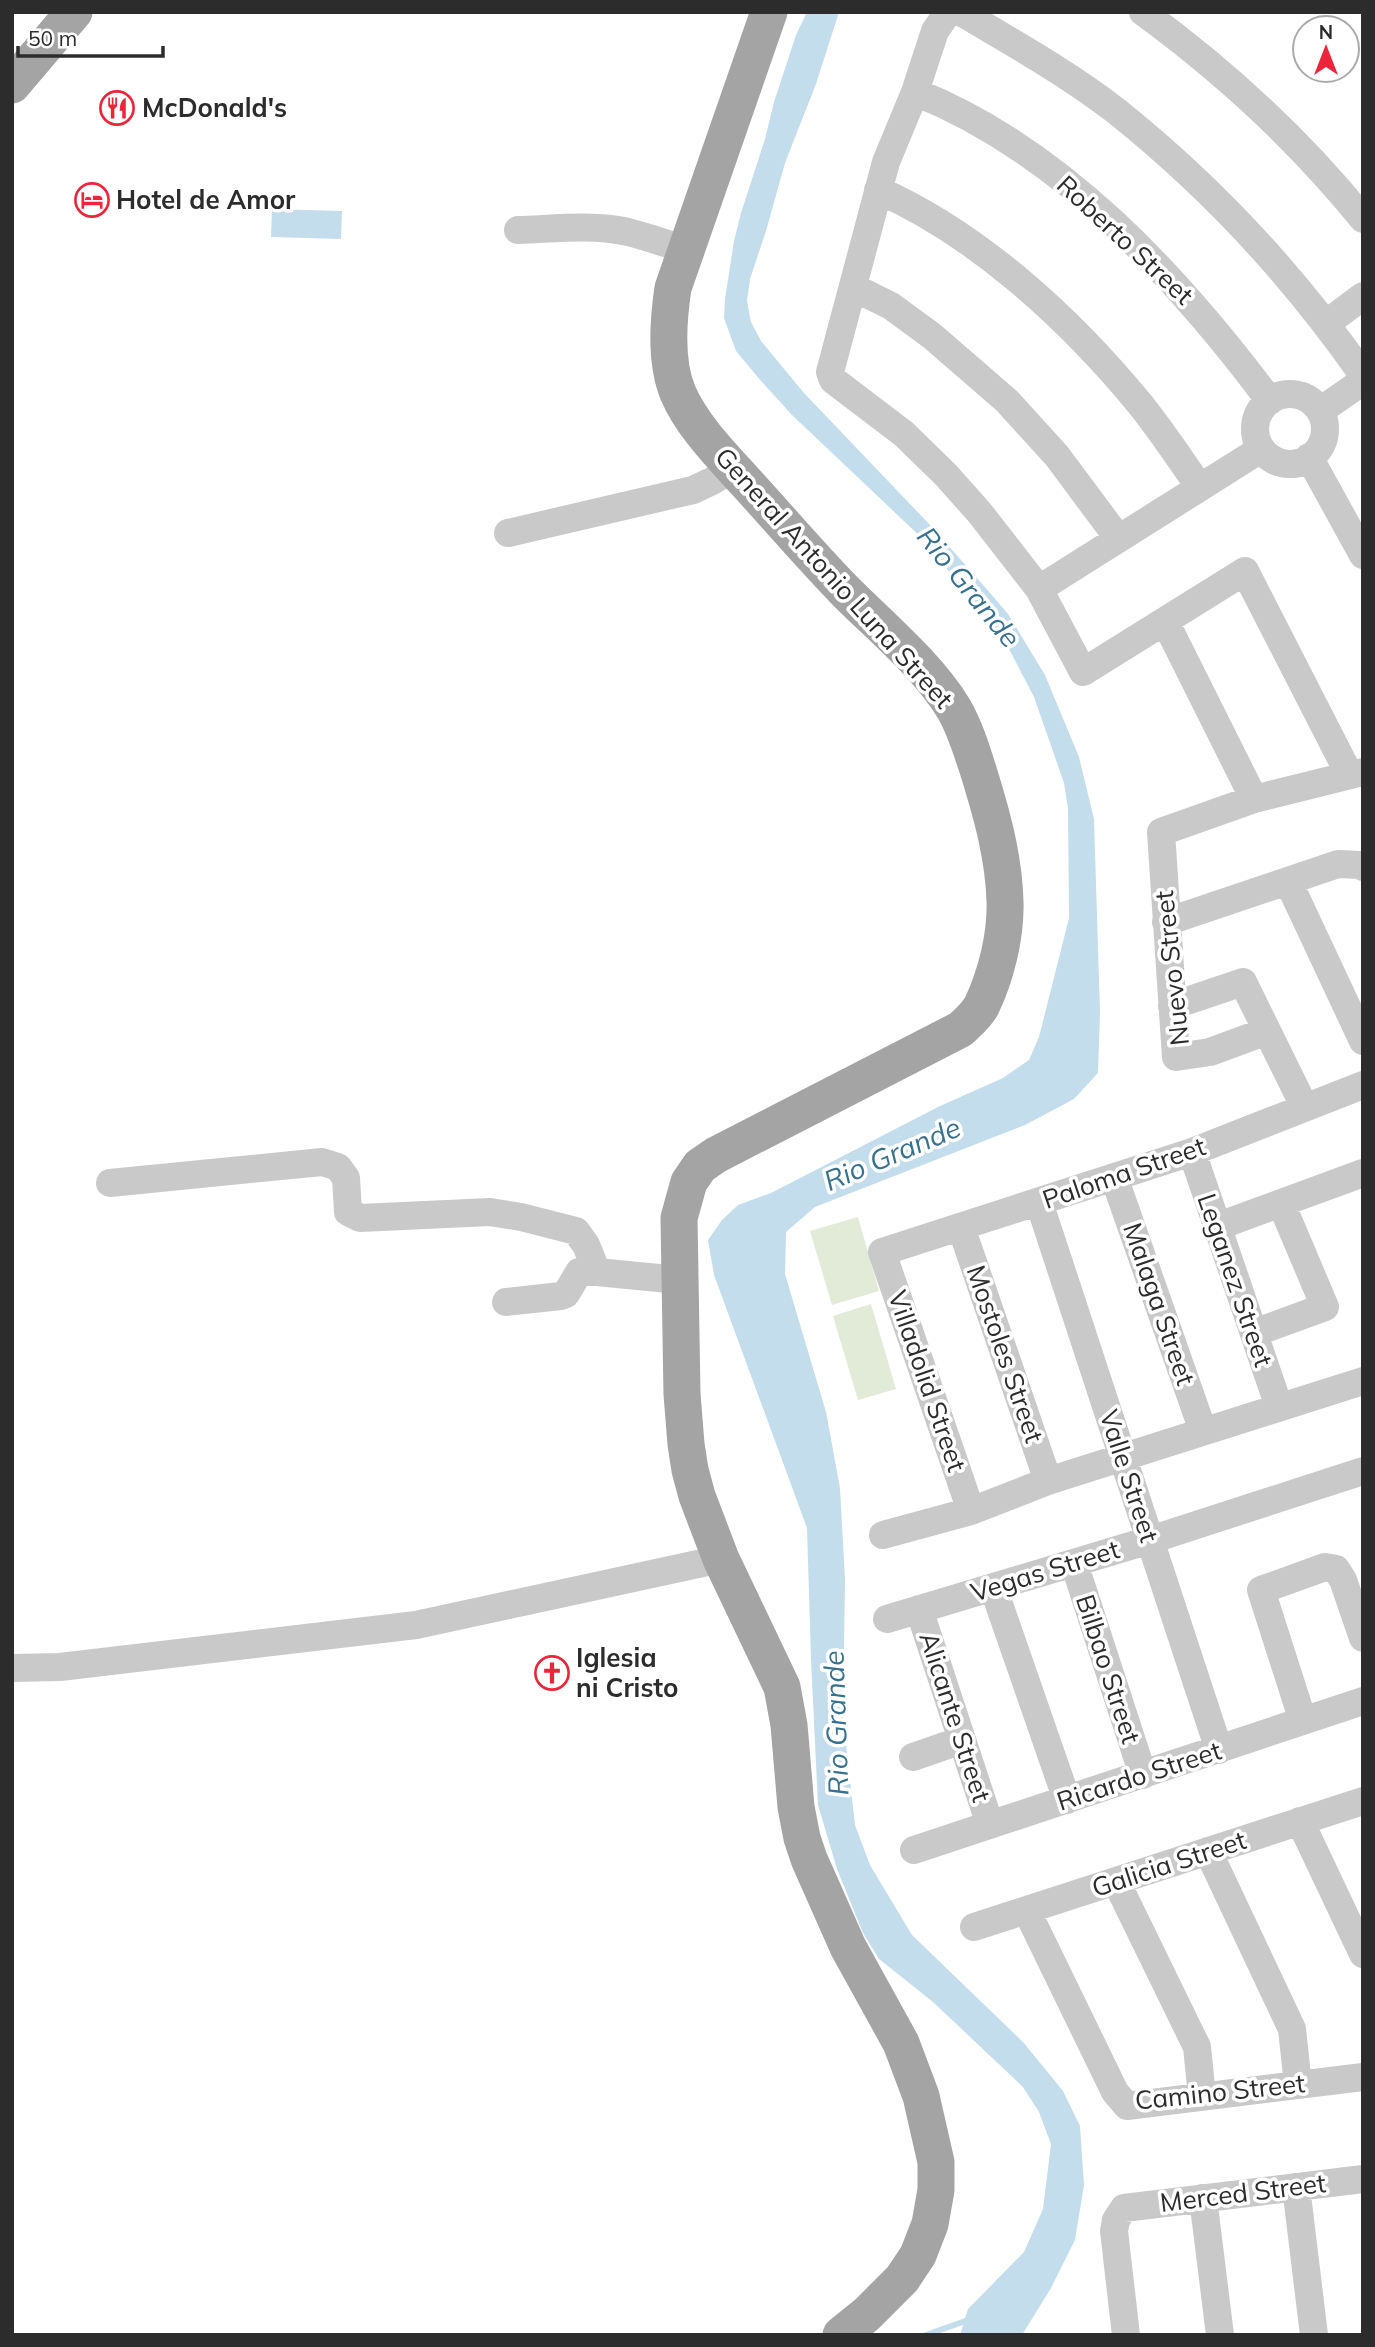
<svg xmlns="http://www.w3.org/2000/svg" width="1375" height="2347" viewBox="0 0 1375 2347" font-family="Mulish,sans-serif">
<style>
.green{fill:#e2ead8}
.water{fill:#c3ddec}
.lines{fill:none;stroke-linecap:round;stroke-linejoin:round}
.stream{stroke:#c3ddec;stroke-width:6}
.minor{stroke:#c9c9c9;stroke-width:28}
.major{stroke:#a4a4a4;stroke-width:37}
.labels{text-anchor:middle;stroke-width:7;stroke-linejoin:round;paint-order:stroke}
.poi-label{font-size:26px;font-weight:bold;fill:#2c2c2c;stroke:#fff;text-anchor:start}
.street-label{font-size:26px;fill:#2c2c2c;stroke:#fff}
.water-label{font-size:28px;font-style:italic;fill:#377190;stroke:#fff}
</style>
<rect width="100%" height="100%" fill="#fff"/>
<!-- green -->
<path class="green" d="M858 1217 879 1291 832 1305 810 1231Z
M871 1304 896 1389 858 1400 833 1316Z"/>
<!-- water -->
<path class="water" d="M807 12H839L816 84 785 163 766 231 750 279 747 301 751 322 761 341 804 393 931 526 991 594 1008 614 1045 675 1079 757 1094 819 1100 1013 1098 1073 1074 1099 1025 1125 815 1207 786 1232 785 1274 826 1412 840 1488 845 1579 843 1718 855 1825 870 1865 912 1935 1023 2042 1063 2091 1080 2126 1084 2185 1075 2240 1051 2288 1022 2335H960L968 2309 1024 2252 1043 2209 1051 2144 1039 2112 1023 2087 933 2002 879 1959 863 1933 837 1869 818 1805 811 1660 807 1528 714 1275 708 1240 722 1220 738 1205 771 1193 940 1106 1003 1078 1029 1060 1039 1037 1069 918 1068 809 1064 783 1034 697 1009 649 926 542 792 415 761 381 736 351 724 318 725 299 734 241 741 213 765 139 774 102 796 35Z
M272 209 342 211 341 239 271 237Z"/>
<g class="lines">
<!-- stream -->
<path class="stream" d="M926 2335 971 2319"/>
<!-- minor -->
<path class="minor" d="M948 12 935 31 915 92 886 162 830 372 833 380 904 434 946 475 979 512 1039 589 1083 672 1245 571 1349 774
M961 12C1013 43 1067 73 1115 110 1209 185 1294 276 1363 375
M1143 12C1225 72 1299 140 1363 219
M915 92C1061 150 1178 278 1270 401
M878 190C979 235 1070 319 1140 404 1161 430 1180 459 1199 486
M518 230C554 229 592 224 628 232 648 237 667 244 687 250
M853 287 891 306 932 336 1007 401 1057 456 1118 538
M1327 323 1363 296
M1255 429a35 35 0 1 1 70 0a35 35 0 1 1-70 0Z
M1320 411 1363 381
M1309 457 1363 555
M508 533 693 490 712 481 733 468
M1039 589 1261 449
M1165 621 1254 799
M1288 881 1363 1041
M1166 922 1338 864 1360 865 1363 867
M1172 1006 1243 982 1304 1106
M1267 1031 1210 1052 1176 1057 1161 832 1254 799 1363 772
M1192 1152 1279 1407
M1114 1177 1203 1431
M110 1183 322 1162 338 1167 346 1178 348 1212 360 1218 490 1212 521 1217 576 1231 586 1245 597 1272 679 1280
M1039 1202 1219 1750
M961 1227 1048 1481
M1216 1227 1363 1173
M506 1302 561 1296 566 1294 579 1272H597
M1254 1333 1325 1307 1281 1203
M971 1511 882 1252 1192 1152 1363 1085
M883 1535 971 1511 1048 1481 1363 1381
M1074 1563 1143 1775
M993 1587 1067 1800
M919 1609 990 1825
M887 1619 1150 1540 1363 1471
M12 1668 60 1667 416 1625 721 1559
M1303 1721 1261 1590 1325 1567 1336 1569 1343 1580 1363 1638
M913 1757 962 1740
M1300 1821 1363 1954
M914 1850 1363 1701
M1208 1851 1292 2029 1298 2085
M1116 1881 1197 2047 1202 2096
M1027 1911 1115 2092 1127 2106 1363 2077
M974 1927 1363 1801
M1296 2187 1314 2335
M1203 2198 1220 2335
M1126 2335 1114 2231 1116 2220 1124 2208 1363 2179"/>
<!-- major -->
<path class="major" d="M769 12 673 288C668 321 665 362 678 393 691 424 720 454 742 478 777 516 810 555 846 592 881 627 928 666 954 709 965 728 972 751 979 773 992 815 1004 858 1005 902 1006 936 996 975 982 1005 977 1015 968 1022 961 1029L716 1155 700 1166 689 1182 679 1218 682 1394 686 1444 690 1470 697 1496 721 1559 782 1687 789 1725 796 1807 802 1838 809 1859 848 1947 901 2043 921 2096 936 2162V2190L930 2224 918 2255 902 2279 867 2314 841 2335
M12 85 74 12"/>
</g>
<!-- icons -->
<defs>
<g id="restaurant-ring" transform="scale(1.75)"><circle r="9.5" fill="#fff" stroke="#ec253a" stroke-width="1.5"/><path d="M-5-6h1v4h1v-4h1v4h1v-4h1v5L-1.5 .5V6h-2V.5L-5-1ZM5-6V6H3V1.5H1.5Q1.5-4 5-6Z" fill="#ec253a"/></g>
<g id="hotel-ring" transform="scale(1.75)"><circle r="9.5" fill="#fff" stroke="#ec253a" stroke-width="1.5"/><path d="M-6-4.5h1.5V1H6V5H4.5V3h-9V5H-6ZM-4 0a1.8 1.8 0 1 1 3.6 0ZM.5 0V-2.5h3Q6-2.5 6 0Z" fill="#ec253a"/></g>
<g id="church-ring" transform="scale(1.75)"><circle r="9.5" fill="#fff" stroke="#ec253a" stroke-width="1.5"/><path d="M-1.2-6h2.4v3.5h3.3v2.4h-3.3V6h-2.4V-.1h-3.3v-2.4h3.3Z" fill="#ec253a"/></g>
</defs>
<g fill-rule="evenodd">
<use href="#restaurant-ring" x="117" y="108"/>
<use href="#hotel-ring" x="92" y="200"/>
<use href="#church-ring" x="552" y="1673"/>
</g>
<g class="labels">
<!-- poi labels -->
<g class="poi-label">
<text x="142" y="117">McDonald's</text>
<text x="116" y="209">Hotel de Amor</text>
<text x="576" y="1667">Iglesia<tspan x="576" dy="30">ni Cristo</tspan></text>
</g>
<!-- street labels -->
<g class="street-label">
<text transform="translate(1125 240) rotate(43)" y="9">Roberto Street</text>
<text transform="translate(834 578) rotate(48)" y="9">General Antonio Luna Street</text>
<text transform="translate(1172 968) rotate(-96)" y="9">Nuevo Street</text>
<text transform="translate(1124 1173) rotate(-19)" y="9">Paloma Street</text>
<text transform="translate(1235 1280) rotate(71)" y="9">Leganez Street</text>
<text transform="translate(1159 1304) rotate(71)" y="9">Malaga Street</text>
<text transform="translate(1005 1354) rotate(71)" y="9">Mostoles Street</text>
<text transform="translate(927 1381) rotate(71)" y="9">Villadolid Street</text>
<text transform="translate(1129 1476) rotate(72)" y="9">Valle Street</text>
<text transform="translate(1045 1571) rotate(-17)" y="9">Vegas Street</text>
<text transform="translate(1108 1669) rotate(72)" y="9">Bilbao Street</text>
<text transform="translate(955 1717) rotate(72)" y="9">Alicante Street</text>
<text transform="translate(1139 1776) rotate(-18)" y="9">Ricardo Street</text>
<text transform="translate(1169 1864) rotate(-18)" y="9">Galicia Street</text>
<text transform="translate(1220 2092) rotate(-6)" y="9">Camino Street</text>
<text transform="translate(1243 2193) rotate(-7)" y="9">Merced Street</text>
</g>
<!-- water labels -->
<g class="water-label">
<text transform="translate(969 587) rotate(51)" y="10">Rio Grande</text>
<text transform="translate(892 1154) rotate(-23)" y="10">Rio Grande</text>
<text transform="translate(836 1723) rotate(-92)" y="10">Rio Grande</text>
</g>
</g>
<!-- border -->
<rect width="1375" height="2347" fill="none" stroke="#2c2c2c" stroke-width="28"/>
<!-- north arrow -->
<g transform="translate(1326 49)"><circle r="33" fill="#ffffff" stroke="#ababab" stroke-width="2"/>
<path d="M0-5L12 26L0 18L-12 26Z" fill="#ec253a"/>
<text y="-10" font-size="19" font-weight="bold" text-anchor="middle" fill="#2c2c2c">N</text>
</g>
<!-- scale -->
<path d="M18 46v10h145v-10" fill="none" stroke="#2c2c2c" stroke-width="3.5"/>
<text x="28" y="46" font-size="21" fill="#2c2c2c" stroke="#ffffff" stroke-width="5" paint-order="stroke">50 m</text>
</svg>
